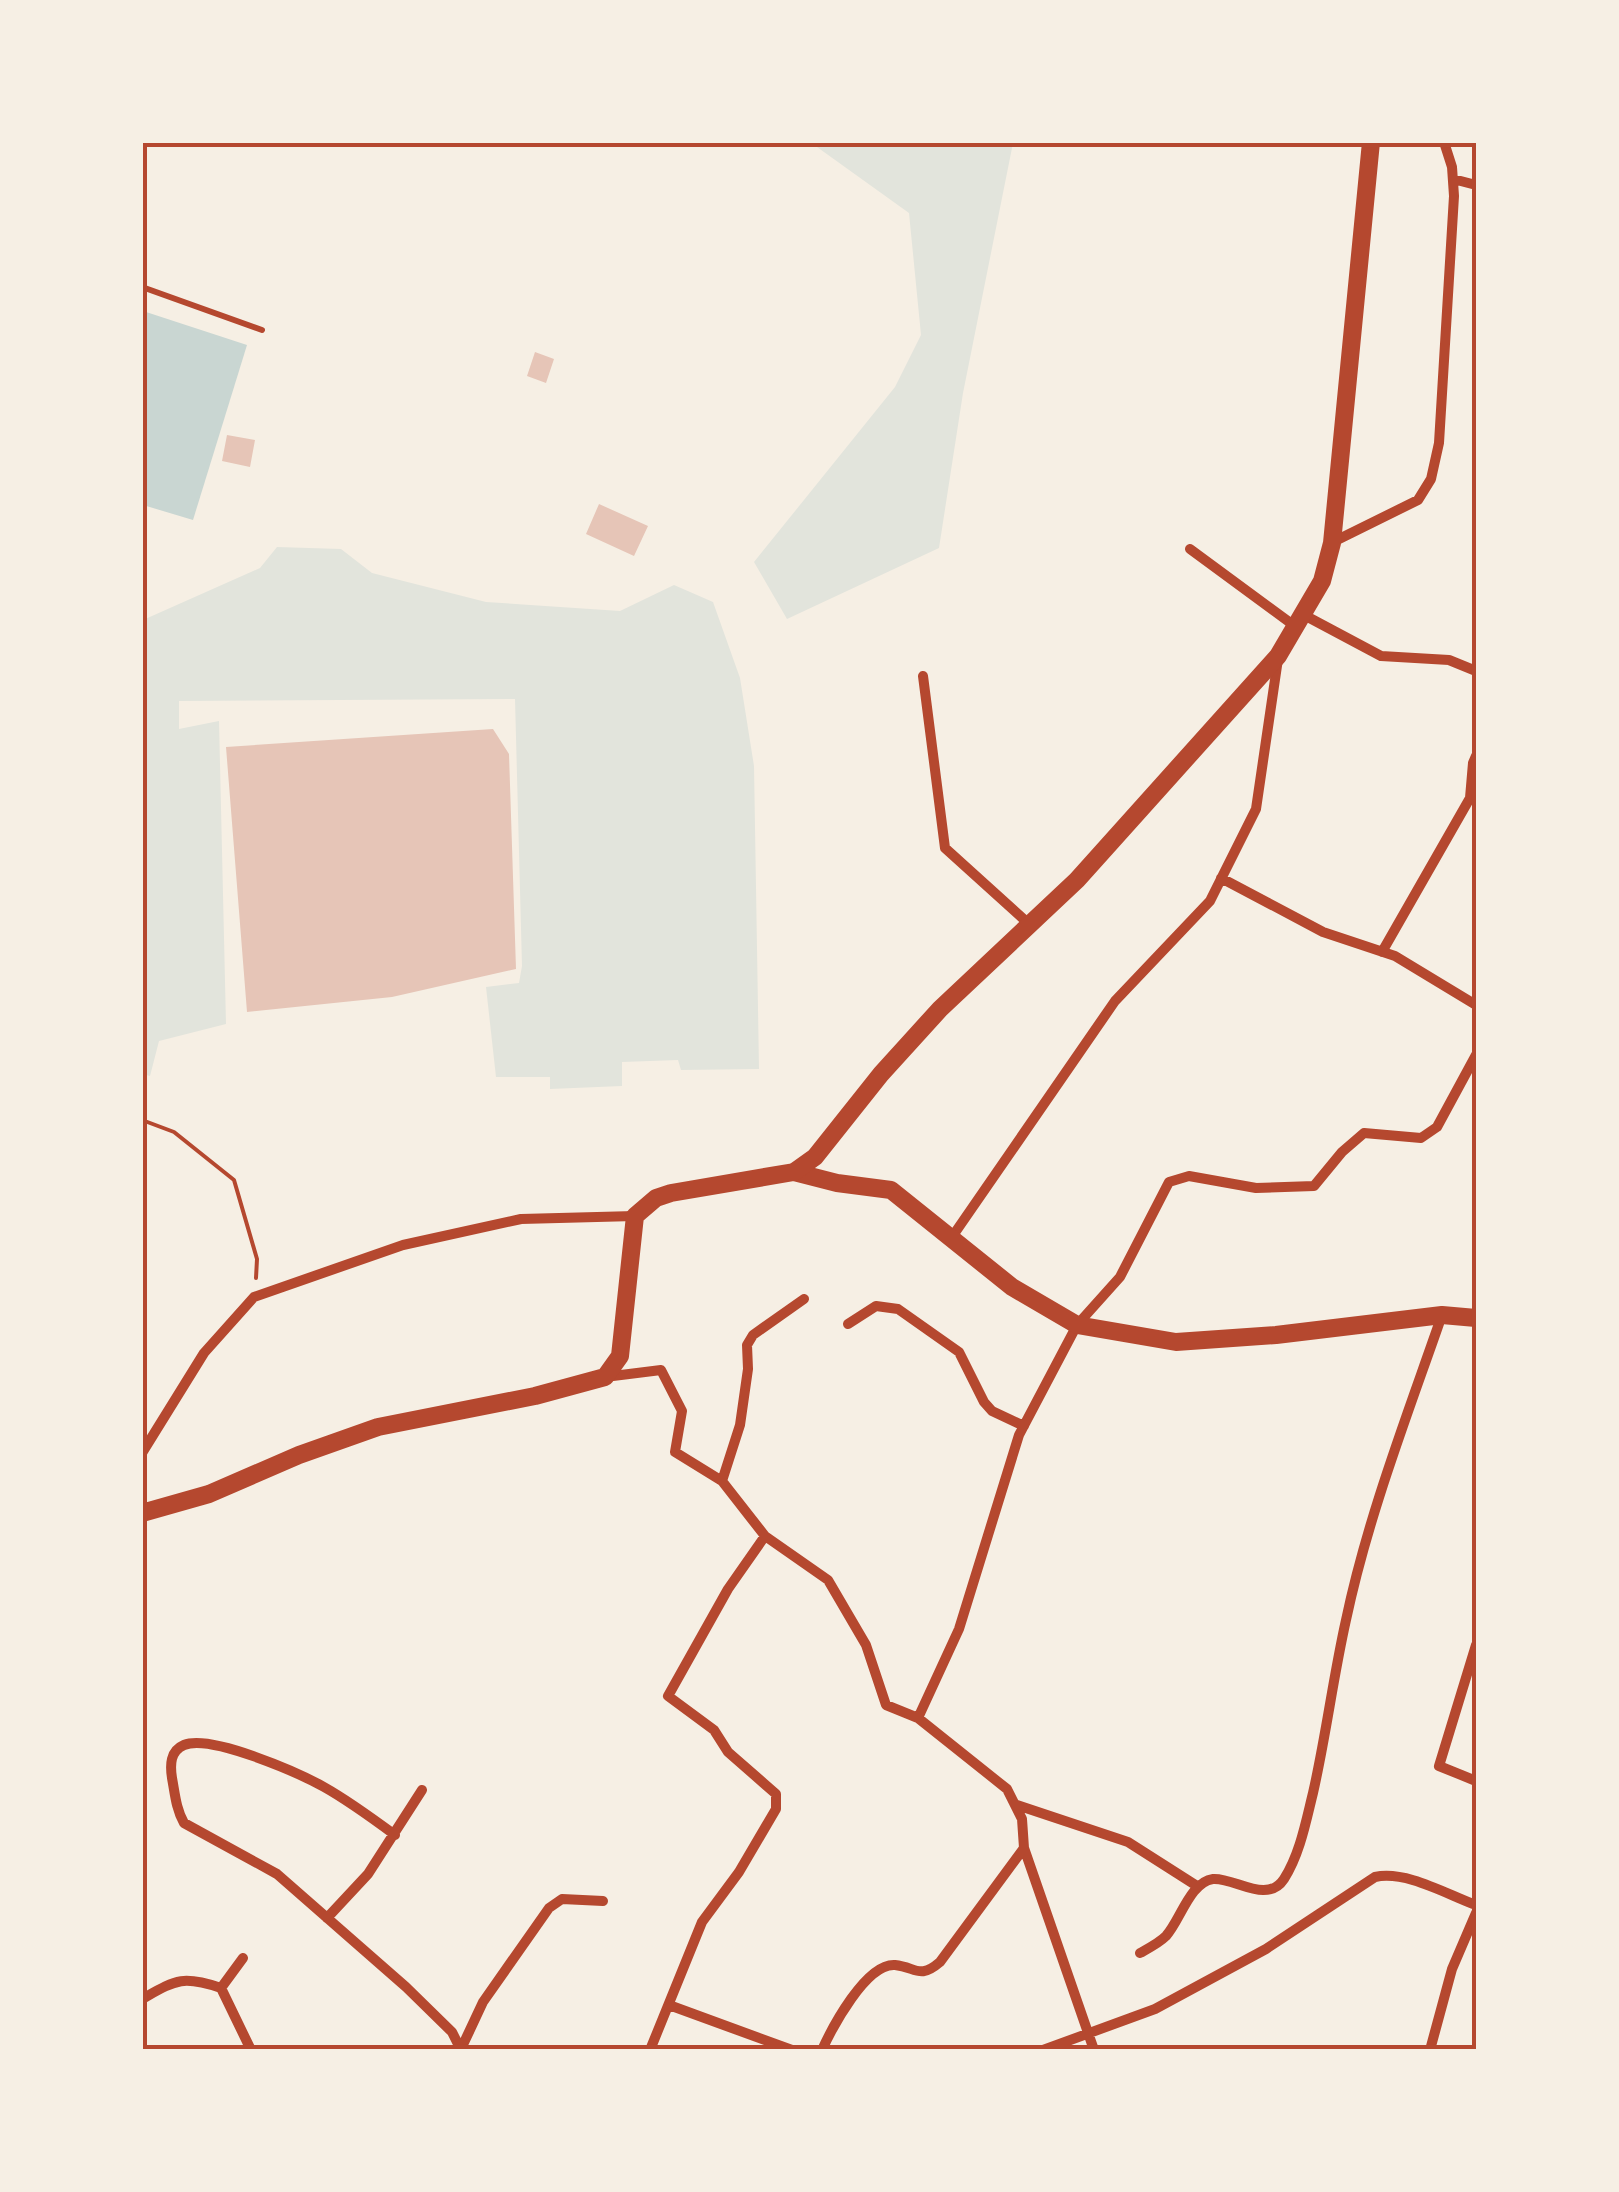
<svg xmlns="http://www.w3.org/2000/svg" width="1619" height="2192" viewBox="0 0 1619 2192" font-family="'Playfair Display',serif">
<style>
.green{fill:#e2e4dc}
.water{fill:#c9d6d2}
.building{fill:#e6c5b7}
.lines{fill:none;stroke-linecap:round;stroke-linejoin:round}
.path{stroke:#b5482f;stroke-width:4}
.service{stroke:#b5482f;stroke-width:6}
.minor{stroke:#b5482f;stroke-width:10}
.tertiary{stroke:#b5482f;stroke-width:18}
.secondary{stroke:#b5482f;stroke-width:18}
.neatline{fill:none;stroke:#b5482f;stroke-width:4}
</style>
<rect width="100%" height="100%" fill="#f6efe4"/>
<!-- green -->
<path class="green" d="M561 143H1013L963 393 939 548 787 619 754 562 895 387 921 335 909 213 817 147Z
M277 547 341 549 372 573 486 602 620 611 674 585 713 602 740 678 754 766 759 1069 681 1070 678 1060 622 1062V1086L550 1089V1077H496L486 987 519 983 522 966 515 699 179 701V729L219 721 226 1024 159 1041 150 1076 143 1074V620L260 568Z"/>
<!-- water -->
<path class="water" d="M143 311 247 345 193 520 143 505Z"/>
<!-- building -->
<path class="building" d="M535 352 554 359 546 383 527 376Z
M227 435 255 440 250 467 222 461Z
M599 504 648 526 634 556 586 534Z
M493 729 509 754 516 969 392 997 247 1012 226 747Z"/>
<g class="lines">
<!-- path -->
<path class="path" d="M142 1120 174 1132 234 1180 257 1259 256 1278"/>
<!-- service -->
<path class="service" d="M142 287 262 330"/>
<!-- minor -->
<path class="minor" d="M1453 179 1476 185
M1333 542 1418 500 1431 479 1439 443 1454 196 1452 167 1444 142
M1190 549 1296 627
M1304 615 1381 656 1449 660 1476 671
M923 676 945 848 1029 924
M1221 878 1323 932 1395 956 1476 1005
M1382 952 1470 798 1473 763 1476 756
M952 1237 1115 1001 1210 901 1256 809 1278 659
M848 1324 876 1306 898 1309 959 1352 984 1402 992 1411 1024 1426
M605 1377 661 1370 682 1411 675 1452 722 1481 765 1536
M142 1453 204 1353 254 1297 403 1245 521 1219 635 1216
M722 1481 740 1425 748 1369 747 1345 753 1335 804 1299
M1476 1645 1439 1766 1476 1781
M1017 1805 1128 1842 1197 1886
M395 1835C372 1818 349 1801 324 1787 299 1773 211 1734 184 1745 170 1751 170 1765 172 1778 175 1794 176 1809 184 1823L277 1874 406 1987 452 2032 461 2050
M327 1918 368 1874 422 1790
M1140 1953C1149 1948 1159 1943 1166 1936 1180 1921 1190 1882 1213 1879 1234 1877 1267 1905 1284 1879 1300 1854 1306 1821 1313 1793 1326 1736 1333 1678 1346 1620 1368 1516 1407 1416 1442 1315
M221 1988 251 2050
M142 1999C176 1980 182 1975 221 1988L243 1958
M669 2005 792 2050
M461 2049 483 2002 549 1908 562 1899 603 1901
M650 2050 702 1922 739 1872 776 1809V1794L728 1752 714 1730 668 1696 728 1589 765 1536 828 1580 866 1645 886 1705 918 1718
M822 2050C832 2028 866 1963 895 1965 916 1967 919 1980 940 1962L1024 1848
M1043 2050 1155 2009 1266 1949 1375 1877C1406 1870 1448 1895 1476 1905
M1094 2050 1024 1848 1022 1819 1007 1789 918 1718 959 1629 1019 1435 1077 1325 1120 1277 1169 1182 1189 1176 1256 1188 1314 1186 1342 1152 1364 1133 1421 1138 1437 1127 1476 1055
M1430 2050 1452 1969 1476 1913"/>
<!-- tertiary -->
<path class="tertiary" d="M794 1172 837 1183 891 1190 1012 1287 1077 1325 1176 1342 1276 1335 1442 1315 1476 1318"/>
<!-- secondary -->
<path class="secondary" d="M142 1513 209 1494 299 1455 378 1427 535 1396 605 1377 620 1356 635 1216 656 1198 671 1193 794 1172 815 1157 881 1074 940 1009 1077 880 1278 656 1322 581 1332 543 1371 142"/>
</g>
<!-- border -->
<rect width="1619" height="2192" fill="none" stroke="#f6efe4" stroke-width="290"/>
<rect x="145" y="145" width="1329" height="1902" class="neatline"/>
</svg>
